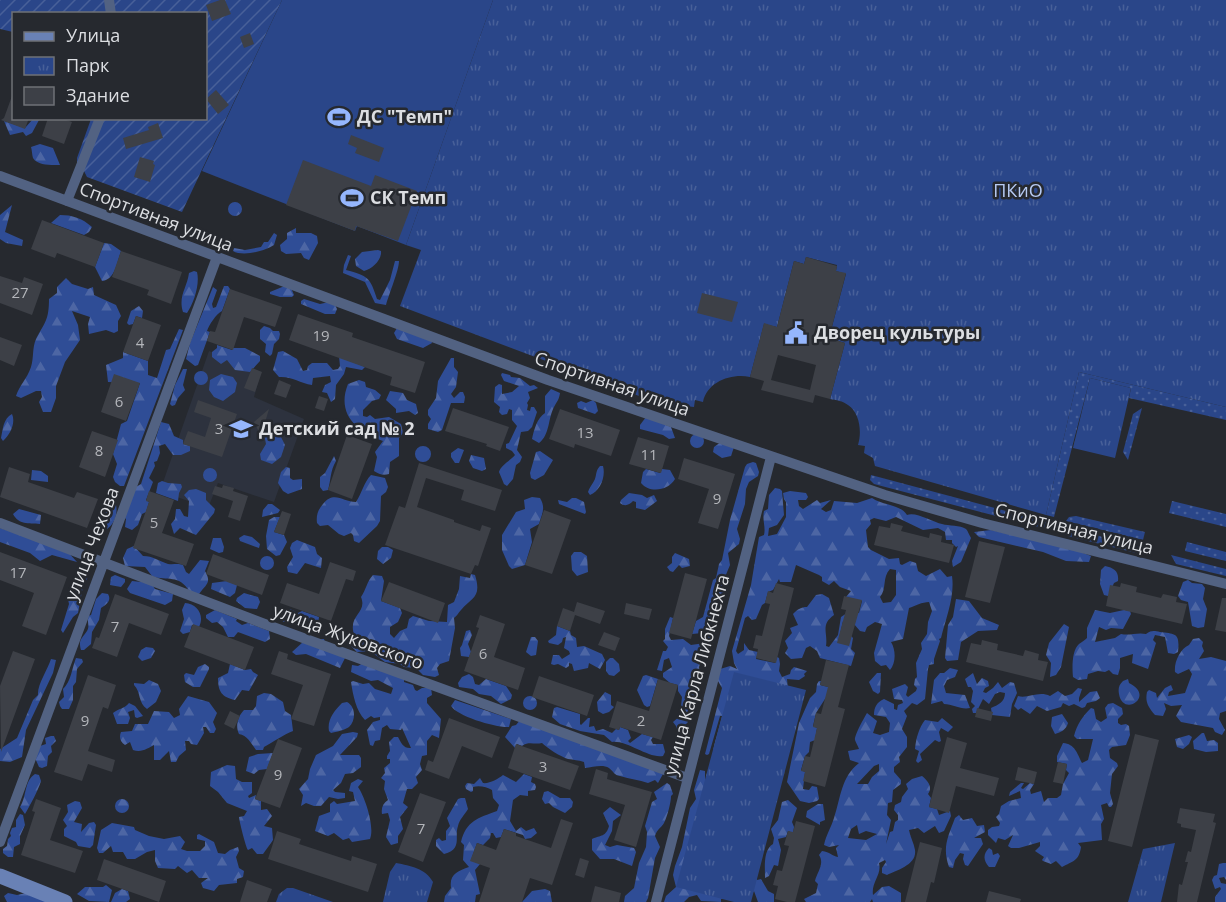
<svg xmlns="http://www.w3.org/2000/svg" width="1226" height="902" viewBox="0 0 1226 902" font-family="'Open Sans',sans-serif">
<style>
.built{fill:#2d323e}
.grass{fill:url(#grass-dots)}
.forest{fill:url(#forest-firs);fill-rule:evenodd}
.park{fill:url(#park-tufts)}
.garden{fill:url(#garden-furrows)}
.pitch{fill:#2a4689}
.building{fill:#3d4047;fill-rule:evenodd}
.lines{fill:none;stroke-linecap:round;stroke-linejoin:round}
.minor{stroke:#526282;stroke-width:10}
.secondary{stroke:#6981b5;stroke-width:15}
.labels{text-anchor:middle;stroke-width:5;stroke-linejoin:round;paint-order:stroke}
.number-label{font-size:15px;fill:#b4b6bb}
.poi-label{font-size:18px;font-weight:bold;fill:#dcdee2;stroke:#26292f;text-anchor:start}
.park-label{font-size:18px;fill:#b6caf3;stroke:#26292f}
.street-label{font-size:18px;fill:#dcdee2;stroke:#26292f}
</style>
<defs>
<pattern id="grass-dots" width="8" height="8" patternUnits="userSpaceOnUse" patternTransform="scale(1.5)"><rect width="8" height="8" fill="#2a4689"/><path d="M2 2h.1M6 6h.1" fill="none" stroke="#486099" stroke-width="1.8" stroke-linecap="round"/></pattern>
<pattern id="forest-firs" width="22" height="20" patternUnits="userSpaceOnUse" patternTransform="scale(1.5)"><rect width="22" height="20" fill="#2f4d96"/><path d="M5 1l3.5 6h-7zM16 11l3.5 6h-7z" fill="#4d66a4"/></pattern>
<pattern id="park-tufts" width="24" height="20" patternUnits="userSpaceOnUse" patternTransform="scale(1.5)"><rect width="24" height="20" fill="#2a4689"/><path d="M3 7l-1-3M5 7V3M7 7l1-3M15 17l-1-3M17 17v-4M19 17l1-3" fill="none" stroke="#486099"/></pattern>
<pattern id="garden-furrows" width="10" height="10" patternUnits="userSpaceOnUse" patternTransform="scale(1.5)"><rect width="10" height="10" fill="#2a4689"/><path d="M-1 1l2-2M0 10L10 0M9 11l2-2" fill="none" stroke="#486099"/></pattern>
</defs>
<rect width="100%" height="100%" fill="#26292f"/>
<!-- built -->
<path class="built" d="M209 351 261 372 254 397 304 419 274 502 218 483 208 508 160 491Z"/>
<!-- grass -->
<path class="grass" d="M1079 372 1226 407V420L1129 398 1131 388 1090 378 1054 517 1046 515Z
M1142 408 1128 460 1123 452 1133 414Z
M871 475 1051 523 1045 528 1034 526 874 484 870 480Z
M1172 501 1226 514V527L1169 513Z
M1076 516 1145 532 1143 540 1066 521 1069 517Z
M1064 527 1142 547 1140 554 1068 536Z
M1187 542 1226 552V561L1185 551Z
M1171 555 1226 569V576L1176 564Z"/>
<!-- forest -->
<path class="forest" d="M33 119 39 120 32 133 26 136 23 132 10 135 4 121 25 128Z
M40 144 53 148 60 165C52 165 38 166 33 158 32 155 32 150 31 147Z
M228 209a7 7 0 1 1 14 0a7 7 0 1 1-14 0Z
M12 205 5 232 23 240 22 246 6 243 0 239V215Z
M60 215C72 215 82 218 92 227L89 232 84 235 51 223Z
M296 228V233H311L317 236 318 243 309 260 304 258 301 253 286 254 281 251 280 245 287 239V233Z
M274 233 277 235 274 245C265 251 243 257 233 251L234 248 245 250 261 247 264 242H268Z
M104 243 111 244 121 251C117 262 115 280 102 281L95 267Z
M378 250 381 251C382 260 372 269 364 271L356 266 355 259 362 252Z
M348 255 351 256 346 270C368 276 370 277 377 299L380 300 390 280 395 261H399C399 270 389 294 386 305L375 303 365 282 343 273 344 265Z
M194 271 197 272C200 284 194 303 187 313L183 312C178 296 187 288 189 273Z
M66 278 72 284 88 289 93 287 94 295 116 305 121 316 118 321V331L114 333 106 330 89 334 88 324 90 317 72 311 78 325 80 340 65 362 56 386V398L51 412H43L39 402 42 397 41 391H36L21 398 16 396C19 386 27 379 31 367 34 358 32 348 36 339 45 322 49 320 49 299L57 293V287Z
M287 285 291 288 294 295 292 297H280L270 294V292Z
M224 286H228L230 289 222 311C216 314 209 325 207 331L210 332 198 365 195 366 186 359 190 343 213 287 217 290 212 304 213 308 216 307Z
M304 299 320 304 329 302 335 305 337 309 335 314H325L301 304V301Z
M139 306 143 311 142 318 136 316 133 324 129 325 127 323 131 311Z
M264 326 270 328 273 331H279L280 334 279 339 274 344 272 354 270 356 265 352 266 344 260 339V330Z
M397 328 431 340 432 343 423 348 397 339 394 333Z
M179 329 183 330 124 486H120L115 482 113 477 117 464 113 454 121 424 127 421 140 383 108 382 106 365 123 358V352L148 361V375L157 378 166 350 170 349Z
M217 345 232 350 233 348H245L260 356V361L250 372 235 370 227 360 221 364 212 357V352L217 348Z
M283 351 297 359 303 371 307 370 308 366 312 363H327L333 370 338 369 340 366 339 356 365 367 362 370 346 367 344 374 336 385 335 399 331 402 327 393 322 392 325 385 331 382 330 376 313 378 312 385C300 383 291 376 279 377L273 370 278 352Z
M451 358H454V367L458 372 456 387 451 394 454 398 460 392H463L465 397 464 403H451L442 430 438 432 428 429V424L431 419 428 415V410L436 398 438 381Z
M183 369H187L183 385 185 390 178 398 175 405 172 406 170 404 175 385Z
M194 378a7 7 0 1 1 14 0a7 7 0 1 1-14 0Z
M502 373 510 375 511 377 520 378 530 386 534 385 538 388 528 392 530 398 527 403 528 405 527 410 530 411 531 407H534L537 412 532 427 528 431 521 432 517 450 522 457 520 462 516 465 513 479 507 486 504 484 499 472C501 465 510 461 515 455L512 451 506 448V444L509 443 517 426 512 420V410L509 409 507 414 502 415 499 412 500 407 494 402 495 387 499 384 502 385V394L512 392 519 386 504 381 501 375Z
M221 374 233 377 237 383 235 392 223 401 214 397 209 390 210 380Z
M359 380 365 382 366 387 375 390 381 395 379 399 372 401 363 410V416L367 417 370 415 375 419 389 417 401 424 403 433 399 438V456L390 462 389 474C383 476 379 474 374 471L377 457 375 452 383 441C357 432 336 414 348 384Z
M551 389 560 393C559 400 557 401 554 407 548 418 550 435 539 443L532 439C534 430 537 418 545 413V396Z
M390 391 403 393 407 400 416 404 418 413 415 415 409 411 396 413V409L386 400Z
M593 400 596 403 598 411 595 414 578 408 577 403 581 401 586 403Z
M12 414C16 423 10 435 3 441L1 438C3 429 3 419 12 414Z
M646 417 671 427 675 438 669 439 663 435 640 429V425Z
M161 422 169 424 174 436 183 440V444L190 446V451L181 455H173L165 444 159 446 160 453 157 461 154 462 155 466 149 478 153 482 146 500 149 502 146 512 142 514 138 525 132 530 125 527 126 519 121 514 136 487 141 484Z
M270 431 279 433 285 445 281 457 272 464 261 460 260 454 266 444 264 434Z
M690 441a7 7 0 1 1 14 0a7 7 0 1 1-14 0Z
M721 442 734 447 731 456 722 458 713 452 714 447Z
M415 454a8 8 0 1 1 16 0a8 8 0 1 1-16 0Z
M458 448 464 450 459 463H455L451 457V453Z
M540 451 553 460 544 475 535 480 531 478 530 473 536 452Z
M471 455 484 458 486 469 482 471 473 468 469 461Z
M334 456 336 461C330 471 331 480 328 490L323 491 320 487V477L325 473Z
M753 462 756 463 759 472 758 476 749 482 746 489 745 504 737 529 740 539 739 544 728 553 730 565 725 577 727 584 725 591 721 597 711 636 714 639 713 643 710 644 702 633 692 634 696 621 703 617 713 580 716 578 719 564 722 560 730 520 745 467 747 464Z
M600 466H603C606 477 600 491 590 495L588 492C589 488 592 485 594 481 597 476 595 471 600 466Z
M286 467 290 468V478L293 480 302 479V489L288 494 283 491 278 483 281 472Z
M203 475a7 7 0 1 1 14 0a7 7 0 1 1-14 0Z
M646 469 660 473 662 469 670 470 675 479C669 490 650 494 641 483L643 472Z
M32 470 41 471 48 476V482L31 480Z
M371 475 385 478 388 487 386 492 381 496 380 521 377 526 359 543 354 541 353 535 351 533 344 536 339 534 328 525 320 526 317 523C316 515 318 510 323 504 334 490 343 502 356 502 362 493 364 482 371 475Z
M162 481 168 483 181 484 182 487 179 493 178 501 156 493 158 483Z
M775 488 780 489 782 491 784 515 777 525 769 528 768 536 777 534 786 517V502L784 499 783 493 790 491 806 493 808 497 806 500H798L799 506 803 509 817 500 820 503 831 500 821 509 826 512 831 510 834 501 857 503 872 498C884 506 900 504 907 515 915 511 933 522 942 524 949 526 960 525 966 529 968 531 969 535 971 538L961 562 953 567 952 561 958 546 956 547 952 543V540H946L945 532 938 528 923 530 896 517 886 521 874 518 870 520 871 524 866 530 868 547 871 550 889 559 899 558 900 564 902 565 910 561 916 563 918 571 926 576 940 569 947 577 952 576C955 596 946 618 941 638L939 639 940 641 934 659V664L929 665 928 669 925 699 917 705 912 703 904 711 907 716 902 729 907 737V747L899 757 900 762 894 767V772L901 780V784L893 790 892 802 888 803 887 815 891 820 886 844 890 832 893 831 895 822 898 820V815L894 810 895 805 901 802 902 797 908 789 906 784 912 779 922 776C928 781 933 787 928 794L931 798 929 807 937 809 939 815 950 811 951 816 944 831 939 833 935 826 924 833 918 828 909 830C910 837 914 843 915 850 917 865 897 870 887 875L882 873V868L886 862 885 860 879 863C882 875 871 882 873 895L882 887 889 886 901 893V902H873L872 899 870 902H806L804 899 816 893 818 884 815 881C817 872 825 864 819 855L822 851C830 852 832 856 838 857L836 848 839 845 829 847 824 845C826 835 831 828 834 818 841 797 841 777 859 763L850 760 848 751 859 749C858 746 856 743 855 740 854 736 864 718 867 713L877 721 873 733 880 735 889 732 890 723 886 717 874 715C874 707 877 702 884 699L894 704V709L897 710 898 705 903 703 902 700 894 699 892 689 905 684 908 687 906 695 908 697 916 691 917 688 914 685 915 679 917 677 916 663 922 649 921 643 927 634 928 622 932 611 929 602C922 602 915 606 909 608L903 639 891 642C896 650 896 663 890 670L886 665 881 666 875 661 874 653 882 624 875 622 867 627 865 632 860 631 854 624 843 621 838 643 851 636 853 638 851 649 855 653 851 666 820 658 817 651 810 646 806 648 802 658 791 659 785 653 788 648 785 641 792 633 790 628 798 625 793 614C798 609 801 607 807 607L816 595 822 594 829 598 834 615C820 625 828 632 826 646L829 647 838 635 841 617 850 611 859 613 862 601 846 597 851 591 840 587 834 581 829 585 822 581V577L819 575 796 565 791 582H780L779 579 773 590 768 592 765 603 762 605 756 619 752 620 748 616 745 618 736 651 738 654 744 650V643L749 650 758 652 756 659 775 663 777 657 779 658 780 664 779 671 782 677 790 674 791 670 794 667 807 671 804 674 805 676 799 680 787 679 788 689 713 750 722 716H720L709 754 707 755 705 754 722 688 718 681 717 670 730 666 737 669 734 663 732 651 751 585 759 537 764 535C766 527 762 520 764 511L768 509 769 495ZM890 569 896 570V595L891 602 883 603 880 597C887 589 882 577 890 569ZM879 764V771L872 777 868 784H857L874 766ZM857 825 859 834 866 831 877 834 866 840 848 838 851 829Z
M196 489 206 493V500L215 509 214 513 196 535 180 528 174 534 171 524 175 519 176 509H180L184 516 188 517 189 501 184 495 189 490Z
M629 493 642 495 647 498 654 495 657 501 645 510 636 508V502L633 501C629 505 625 507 620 503L621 500Z
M532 497 540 498C546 508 542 514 539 524L530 529 532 542 525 565 512 569 509 566 502 550V535L516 512 525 509 524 500Z
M572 498H576L584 502 586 512 585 514 559 504 558 500 567 502Z
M115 502C119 511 115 524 107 529L105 524 102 523V517Z
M268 504H272L280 510 278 513 262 517 263 510Z
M19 509 41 515 40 524C28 523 19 525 13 514Z
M274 517H280L274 532 284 535 287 542 280 555 276 556 267 549 266 536 269 520Z
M0 528 66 550 77 562 52 555 40 561 30 553 0 542Z
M991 530 1070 548 1091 556 1089 562 1066 561 1043 552 979 537 974 532Z
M244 535 252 537 260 544 259 548 240 541 239 538Z
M213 538H221L224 547 223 552 219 553 210 549Z
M297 540 315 547 317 554 322 558 321 568 305 563 297 574 288 572 287 567 293 557 290 548 292 543Z
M134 546 143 556C153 556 159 561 168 564 174 565 177 563 183 565L186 572 189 574 200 560 209 561 205 571C212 583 206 584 199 594L190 592C178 573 168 582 152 576L145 567 125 566 123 558 127 549Z
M382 547H388L393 550 391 558 383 564 377 559 378 551Z
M574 552H581L587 556 588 572 577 576 572 570 571 556Z
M675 553 689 559 690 566 682 568 679 565 673 572 670 571 667 567 672 563V557Z
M260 563a7 7 0 1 1 14 0a7 7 0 1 1-14 0Z
M1105 566C1114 568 1119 571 1118 581L1114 583 1108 596 1104 595 1100 584 1101 570Z
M81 573 88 577 83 586 78 613 73 617 63 633 61 630 69 604 68 599 71 594 78 589 80 582 77 576Z
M471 574 475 575C482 598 472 597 461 610 458 613 457 616 454 618L455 628 449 661 440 664 437 668 439 675 435 677 423 675 416 668 404 667 400 664 385 662 370 651 357 652 351 646 352 641 355 637C346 615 368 614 361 597 366 590 367 581 373 575L382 576 384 581 381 601 400 608 402 613 398 622 390 627V634L394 638 400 631 407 628 409 619 413 616 429 621 447 622 448 605 454 602 459 589 460 576 470 578Z
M115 575 125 579V582L121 587 110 585 111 577Z
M1188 580 1192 583 1202 584 1205 588 1203 599 1207 609 1204 627 1198 628 1192 626 1188 602 1181 600 1178 596 1183 582Z
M132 581 151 583 155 589 173 594 172 601 165 605 130 593 127 589Z
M227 581 237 585 235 593 230 597 211 589 212 583Z
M102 593 108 594C112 601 106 605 101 608L99 620 92 632 91 644 84 650H81C78 639 82 639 87 631 90 627 87 621 88 616L91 615 96 599Z
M244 593 258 597 260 602 257 609 245 608 236 601 237 598Z
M956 599 969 601 982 618 999 625 997 630 978 631 961 642 958 660 947 661 945 658 948 625 953 617Z
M185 603C197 604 205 615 199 627L192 625 190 632 183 634 180 631 184 619 182 610Z
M290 609 298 613 302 611 319 617 318 624 312 626 307 621 305 627 299 626 298 622H284L276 617 278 613H284Z
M215 610 237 619 236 621 242 625 248 623 269 631 270 639 265 642 238 632 234 637H228L223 627 217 622 212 623 206 618V615Z
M1095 610 1110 613 1124 610 1130 611 1131 614 1123 629 1111 628 1106 630 1099 627 1095 642 1115 638 1121 634C1130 636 1137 632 1146 634 1152 630 1154 631 1160 632 1176 634 1180 633 1178 652L1174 654 1168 653 1165 637 1155 635 1153 640 1156 643 1148 669 1132 663 1133 654 1120 658V668L1118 675 1113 674 1109 670 1105 672 1098 671 1088 674 1087 679 1078 680 1073 677C1072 667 1072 650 1079 644 1082 642 1085 640 1087 638V628Z
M670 617 673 618 669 636 671 640 683 639 691 645 705 643 710 651 704 653 699 667 700 675 692 684 695 693 693 705 688 708V722L682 728 679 734 676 730V726L673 722 680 716 682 697 678 691V685L670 683 663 677V673L672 667 669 658 664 660 662 671 657 670 663 651H666L668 647 663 641 665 639V629Z
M1064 624 1069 627 1061 667 1056 675 1050 677 1051 663 1046 655 1049 643Z
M557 626 570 631 571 635 576 638 577 647 584 646 602 654 605 660 600 669 589 663 588 668 574 671 572 664 569 663V666L566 668 558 664 554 665 551 664 553 655H559L562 659 570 654 569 651 564 648 566 637 563 638 562 642 558 645 549 643 548 641 556 635Z
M470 630 472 635 468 644 471 652 469 657 461 656 460 648 462 645 466 631Z
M531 637H535L538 641 536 655 531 656 526 652Z
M1199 638 1203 642 1202 646 1204 651 1199 659 1211 657 1226 661V711L1220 713 1219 719 1225 730 1222 735 1215 732 1213 728 1181 722 1176 716 1182 705 1171 706 1164 703 1166 709 1163 716 1155 715C1148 707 1145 702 1147 692L1149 690 1156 693 1157 698 1165 688 1171 685 1173 690 1169 692 1168 696 1185 693 1192 674 1189 669 1178 674 1175 672C1174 662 1180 649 1189 645L1193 639Z
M322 639H324L325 643 345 658 340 668 306 654 296 655 292 652 303 642H316Z
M146 647 153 648 155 651 151 658 142 661 138 657 141 650Z
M76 658 82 659 83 662 77 669 76 682 73 686V700L69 709H62L60 706 59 702 64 697 63 689C71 682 72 668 76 658Z
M610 658H613L619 664 620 671 614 676 609 675 606 671V662Z
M51 659 56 660 53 673 26 730 22 757 10 762 0 761V749L17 738 33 700 38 695C37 685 48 669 51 659Z
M363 663C378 669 389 674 404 679V682L413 685 415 690 417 691 422 688H431L432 695 427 698V703L441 719 439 738 432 735 427 741V755L422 756 420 764 422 770 416 777 418 783 412 789H407L403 803 408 807 400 817 403 829 398 836V843L391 845 386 837 390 820 388 813 382 814C381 808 383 803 388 800L384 789 385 781 381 778 385 773 384 768 390 763V759H387V756L390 751 389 742 394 737H398C401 743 404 749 411 748L402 728 401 730 390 729 387 725 382 728 380 740 375 741 373 746 370 745 367 730 373 722 380 720V717L374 718 371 716 365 720C356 711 353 695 351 682L353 681 363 684 369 683 375 689 391 694 393 688 378 680 371 681 351 672 352 665 358 666Z
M205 664 209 667V669L200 687H193L185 682 184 675 186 673 194 675 198 667Z
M230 664 245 670 251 669 253 672 258 675 249 691 242 690 235 700C222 697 218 692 218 678L228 673Z
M950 668 958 670 955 677 947 680 944 686 946 693 965 695 970 708C961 710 953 704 944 704L942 701 931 704 934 680 940 673H944Z
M877 673H881L880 692 878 694 873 691 869 682Z
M973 673 977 684 982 678 988 681 989 686 985 688 983 692 986 693 993 688 998 682 1002 688 1010 682 1014 683 1017 693 1012 704 1010 717 992 715 991 708C998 705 1005 702 1005 693L1000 692 995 694 989 704 983 699 976 713H973L972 709 975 706 971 702 973 691 971 687H968L965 679Z
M469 674 473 677 475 684 479 685 486 679 506 686 512 695 511 699 501 704 491 696 479 694 473 689 459 687 458 683 462 677Z
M646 675 658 679 650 706 647 707 644 705 637 690 643 676Z
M1128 679 1129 683C1156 696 1123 718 1119 694 1118 688 1119 685 1123 681Z
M149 680 158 684 161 691 156 702 147 709C138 703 141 692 134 685V683L144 684Z
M819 681H821L820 685 832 688 816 713 813 726 817 728 815 740 810 742 809 752 805 756 801 770 805 772 803 789 809 790 812 786 817 787 819 799 817 801 809 803 800 801 787 782 799 723 810 698 816 692 817 684Z
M1078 688 1082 689 1079 698V702L1090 692 1097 691 1100 698 1096 701 1087 703 1085 707 1082 708 1074 704 1069 706 1063 703 1061 707 1047 711 1037 706 1030 714 1021 708 1018 710 1014 706 1018 696C1028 699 1039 690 1050 696L1058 691 1065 696 1072 694Z
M605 692 611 695V705L614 707 609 712 603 714 598 711 597 702Z
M264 693 271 694 283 702 285 711 291 715 293 731C283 735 275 741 264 747L263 750H256C251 743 247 735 239 734 235 726 238 716 244 710H253L256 706 257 696Z
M188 696 209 702 217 713 213 722 216 729 214 733H210L206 727H203L204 733 197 745 191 744 189 741H185L186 750 179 756 176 762H171L169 751 160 760H154V745C148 748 142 753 133 750L130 742 125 745C120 742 119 737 121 732L132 731 135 724H148L154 711 169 712 174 718 180 715 179 709Z
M523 703a7 7 0 1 1 14 0a7 7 0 1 1-14 0Z
M455 700 511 719 509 727C496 728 457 716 451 706Z
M347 702C356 707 356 720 349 727 345 730 336 732 331 733L329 731C327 720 334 711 342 703Z
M129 703 135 706 143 716 137 718 135 717 134 710 128 712 130 718 128 724H117L113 713C119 708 124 709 129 703Z
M1113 703 1122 708 1123 714 1118 719V723L1121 725 1126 724 1129 726 1130 735 1126 745 1112 747 1109 750 1110 758 1117 763 1118 766 1112 774 1110 793 1113 804 1111 807H1109L1107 803 1101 805 1104 819 1101 824 1102 840 1078 843 1081 847C1079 861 1073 861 1062 867L1056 861 1051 864 1043 861 1042 860 1044 857 1035 851 1040 846V842L1019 848H1011L1008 846 1013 835 1005 840 998 838 996 843 988 835V830L992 827 999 826 1000 823 996 817 999 814 1001 806 1009 801 1021 798 1020 791 1009 796 1010 792 1021 783H1024L1021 788 1023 789 1030 783 1034 784 1030 790 1031 794 1041 791 1044 802 1048 798H1057L1061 795 1063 784 1069 773 1066 770 1067 764 1057 762V756L1063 743C1075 744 1077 753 1082 763L1088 760 1093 739H1077L1074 736C1077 724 1083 716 1091 708L1094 709 1096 719 1101 722 1107 718 1105 708 1108 704Z
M557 707 580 714V724L581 725 588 718H590L589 727 594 726 596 731 603 729 612 733 616 729 619 730 620 727 628 730 631 738 628 741 630 743 642 734 653 737 651 740 653 744H663L665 752 663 756C649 759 627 740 612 742L604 735 580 731 560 724 552 717 554 708Z
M1062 714 1068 723C1066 730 1061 732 1055 734L1051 726 1052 717Z
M942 718 953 727 948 732 941 728 939 732 941 741 939 742 935 740 920 754 922 760 918 763 916 761 919 751 915 749C916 738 919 728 925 720L938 722Z
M521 719 663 774 658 783 655 780 648 783C639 780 630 779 620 776 614 775 614 772 609 768 603 764 593 767 585 768L584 762C578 760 574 760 568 759 561 757 547 748 542 743 534 745 529 741 522 746L517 744 515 748 505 737 512 726 516 725Z
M353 732 358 733 357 737 340 755H359L361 758V767L353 773 345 774 341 783 333 790 335 792 345 793V798L338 799 329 797 321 806H314L306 803 301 806 303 795 299 789 308 779 310 769 316 755 333 746 342 734Z
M1202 733H1204L1207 741 1214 740 1218 743V751L1206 752 1194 749 1193 741Z
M1189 735 1192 737 1189 744 1183 749 1177 747 1175 739Z
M51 736H54L56 741 51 746 52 752 48 756 47 766 42 768 39 767 35 758 40 746 46 744 45 738Z
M273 753 267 769 259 770 254 774 246 771 249 757 258 754Z
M227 765 235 766 236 779 242 782H252V793L248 796 249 798 256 795 255 799 261 801V810L267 809 272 816 264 826 272 828 273 840 263 854H257L252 848 248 850C246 848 239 820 239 817L244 816 247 811 227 803 218 792 210 786 211 772Z
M700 770 705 771V781L757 880 761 879 768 891 774 894V902H758L754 891 752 894 721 899V902L701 901 697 895 689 897 684 902H664L666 896 676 887 673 875 675 866 682 847 690 808 696 799 694 790Z
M35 774 39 775 41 781C38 791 30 805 25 814L20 807C27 796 24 781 35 774Z
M524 774 532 777 531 782 535 784 536 787 535 790 528 791V796L520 795 513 800 510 821 516 831 521 827 526 831 534 828 537 833 531 838 525 839 523 835 504 829 501 837 496 838 493 833H491L490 838 483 845 477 843 471 860 480 864 475 870 480 894 476 895 475 902H444L445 896 451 888C449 874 458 871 469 867L463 860 464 845 461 842C466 821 478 818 497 811L499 805 493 798 492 790C487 787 479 785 473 787V791L471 792 466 789 465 786 467 783 474 784 480 778 483 783C489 784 498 779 503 775L516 782Z
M358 779 363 781 358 787C365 797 375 827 370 839L352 842 349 838 343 840 334 833 328 836 315 831 319 816 330 812V804L334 801 337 804 355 801 353 792 349 791 351 783Z
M667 783 670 785 673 794 671 796C671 803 667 817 664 823 661 828 657 829 655 836L660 847 655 858 648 898 646 902H624L625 896 634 888 639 863 646 847 647 832 645 826 652 802 657 799 654 792Z
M548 791 560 798H570L573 802 572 807 565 813 553 807 549 803 545 804 542 799 544 792Z
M461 798H465L468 809C465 814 459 820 458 826 454 837 463 849 444 854L436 846V840L439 838 442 841 446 840V831L450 826 447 818 458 799Z
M115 806a7 7 0 1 1 14 0a7 7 0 1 1-14 0Z
M788 800 797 808 792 822 794 827 793 833 788 831 786 837 778 839 781 850 778 866 774 865 769 876 765 878C765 867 763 850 773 844L774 838 771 829 778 820 782 802Z
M75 801 80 802 82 808 74 822 82 824 81 832 89 823 94 822 96 825 93 845 90 848 78 846 76 842 64 836V829L67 826 63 820 68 812 67 805Z
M818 804H823L825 820 820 822V825L806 817 807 811Z
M610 807 621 815 613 821 612 831 605 845 610 847 617 845 634 848 636 852 632 866 614 859H600L592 850V839C601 835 606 837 609 826L603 813Z
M20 814 23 815 25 825 20 836V844L14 847 13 857H8L3 853V849L7 846 8 839 11 836 10 833 12 828 16 827V820Z
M959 815 963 820 972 818 977 826 984 825 985 832 974 838H981L983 844 968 866 965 865 963 859 964 854 960 853 955 860 953 868 949 867C942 847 948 837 955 818Z
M112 823 134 827 135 830 149 836 164 839 180 836 185 842 181 849 187 851H200L205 846V841L197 839V835L199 834 214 842 218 853 225 854 230 850 238 847 239 851 236 857 239 868 244 871 243 877 237 879V883L219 885 214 891 203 888 201 883 208 878H199L192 870 187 873 178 866 175 869 158 868 155 861V850L147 852 135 859H127L123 852H113L111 846 103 853H99L97 848 101 830Z
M989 848 992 850 993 855 998 853 1000 856 995 867H989C983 860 983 854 989 848Z
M1223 863H1226V880L1224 877 1219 878 1221 883 1226 884V902H1215V897L1221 889 1220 887 1215 889 1212 880 1214 876 1217 875 1219 864Z
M106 885 112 890 109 902 89 901 77 894 85 887H103Z
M122 889 128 891 130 899 126 902H111L115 893Z
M545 889 550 891 552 902H522L532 891Z
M8 893 17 895 26 893 52 902H7L4 896Z"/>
<!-- park -->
<path class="park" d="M493 0H1226V407L1079 372 1046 515 875 466 873 458 864 453 865 446 858 445C862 432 860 413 848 405 843 401 836 400 830 399L845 343 829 338 846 274 836 271 837 265 806 257 804 264 794 261 777 327 764 324 750 377C731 373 707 382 703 402L695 400 694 407 685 406 679 411 400 306 421 250 406 245Z
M1090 378 1131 388 1115 458 1073 448Z
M734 672 806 690 751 902H734L676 887Z
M1175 843 1161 902H1128L1143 849Z
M396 863C411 866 425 868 433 882L427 902H383L390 872Z
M287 888H293L333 902H276L279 894Z"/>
<!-- garden -->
<path class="garden" d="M0 0H282L182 212 87 177 84 171 77 167V158L91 119 206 118V14H14L13 32 0 29Z"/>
<!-- pitch -->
<path class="pitch" d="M282 0H493L406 245 357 226 355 231 202 171Z"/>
<!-- building -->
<path class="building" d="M220 0H225L231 14 212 21 206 5Z
M250 33 254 44 244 48 240 37Z
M216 90 229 105 218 114 206 99Z
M12 96 14 118H29L25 129 1 120 4 118Z
M48 118H61L72 122 64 144 42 136Z
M158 123 163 138 126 149 123 138 149 130 148 127Z
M351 135 384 148 379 162 355 153 357 148 348 144Z
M140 157 154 161 153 164 155 165 150 182 134 177Z
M303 160 371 186 375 175 417 191 398 241 356 226 355 231 286 205Z
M42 220 104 243 95 267 57 253 55 258 31 249Z
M121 251 182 272 171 304 147 295 149 290 112 277Z
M806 257 837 266 836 271 846 273 829 338 845 343 830 399 815 395 813 403 761 390 764 381 750 377 764 323 777 327 794 261 804 264ZM778 355 816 365 810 390 771 380Z
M0 276 22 283 24 277 43 284 32 315 0 303Z
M230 289 282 307 275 327 244 317 233 350 207 341 210 331 215 332Z
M702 293 738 302 732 322 697 313Z
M298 314 353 333 352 337 425 362 415 393 390 385 392 377 289 340Z
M136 316 161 325 148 361 123 352Z
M0 337 22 345 14 366 0 360Z
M252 368 262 372 255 392 244 388Z
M114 374 140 383 126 421 101 412Z
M279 380 291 385 286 398 274 394Z
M319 396 328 399 324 411 315 408Z
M198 400 237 414 222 457 183 444 188 431 205 437 211 418 194 412Z
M453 408 509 427 500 451 486 446 487 444 445 431Z
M269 409 261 436 254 422Z
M560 409 620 430 611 456 575 444 574 448 549 439Z
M92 431 118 440 105 477 79 467Z
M347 435 372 444 352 499 328 490Z
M638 437 669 446 661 473 629 464Z
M684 458 735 474 718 529 698 523 709 489 678 479Z
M419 463 502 490 495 511 461 500 464 490 426 478 417 507 454 520V522L480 531 482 525 491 528 478 566 475 565 471 574 385 545 399 506 405 508Z
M9 467 30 474 28 482 74 498 77 492 98 499 87 528 0 497Z
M223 485 234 488 233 491 248 496 240 521 228 517 233 501 212 494 215 486 222 488Z
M149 491 174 500 162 533 194 544 186 566 133 548 149 502 146 501Z
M544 510 571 520 552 574 525 565Z
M282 511 291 514 284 535 274 532Z
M891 523 903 526 901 531 929 538 930 533 942 536 941 542 954 545 949 563 874 545 879 526 890 528Z
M979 541 1005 547 990 603 965 597Z
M0 552 67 577 46 635 22 626 34 593 0 580Z
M213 554 269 575 262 595 206 574Z
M330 562 356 571 353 581 346 579 331 621 280 603 287 583 319 594Z
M685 573 707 579 691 639 669 633Z
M389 582 445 603 438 623 381 601Z
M776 583 794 588 776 663 756 658 758 649 753 648 756 635 762 636 770 604 765 603 768 591 773 593Z
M1121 583 1137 587 1136 592 1161 598 1163 594 1177 597 1176 602 1187 604 1182 624 1106 606 1110 585 1120 587Z
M115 594 169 614 161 635 129 623 117 657 92 648 96 637 99 638Z
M844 596 862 600 849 646 837 643 846 610 841 609Z
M1222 598H1226V632L1215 630Z
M577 602 605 611 600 624 575 615 570 631 557 626 563 608 574 612Z
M626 603 652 609 649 620 624 614Z
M480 615 505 624 494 657 525 668 518 690 464 671 479 628 476 627Z
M193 624 254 647 245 670 184 647Z
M604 632 620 638 615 651 598 645Z
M982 640 998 644 997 650 1023 656 1025 650 1039 654 1038 660 1048 662 1043 681 966 662 971 643 981 645Z
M13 651 35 659 1 752 0 686Z
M279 651 288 654 287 659 331 674 314 726 291 719 303 685 271 674Z
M826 660 849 665 838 707 845 709 825 787 803 781 805 772 801 771 805 756 810 757 817 728 813 727 816 713 821 714 828 687 820 685Z
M88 675 116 685 108 709 103 707 88 751 115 760 112 772 88 764 82 781 54 772Z
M539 676 594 695 587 716 532 697Z
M658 679 678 685 661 740 620 727 619 730 609 727 617 701 649 711Z
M977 708 993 712 991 721 975 717Z
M230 711 240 716 234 729 224 724Z
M449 718 500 737 492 758 462 746 449 779 425 770 428 760 433 762Z
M1135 734 1159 740 1132 847 1108 841Z
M947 737 967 743 960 768 999 778 994 796 956 786 949 813 929 807Z
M278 739 302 748 280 808 255 799Z
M516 744 579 766 570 790 508 768Z
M1058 762 1067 764 1063 784 1053 782Z
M1018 767 1037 772 1034 784 1015 780Z
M596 769 608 773 607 779 652 792 636 847 614 840 625 805 589 794Z
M420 793 446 802 423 862 398 852Z
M36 799 61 808 50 840 83 851 75 873 21 855 35 812 32 811Z
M1180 808 1215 814 1213 822 1216 823 1197 902H1177L1179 884 1182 885 1188 862H1185L1188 851 1191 852 1196 830 1181 827V824L1177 823Z
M561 819 573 823 552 885 530 878 522 902H479L490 868 470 861 477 843 496 850 504 829 516 833V836L551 848Z
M796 821 815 826 795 902H787L775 899 778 886 773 885 777 870 782 871 789 846 784 845 788 831 793 832Z
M277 831 301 839 299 844 351 861 352 856 377 864 368 892 268 859Z
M920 842 942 848 934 883 931 882 926 902H905Z
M580 858 589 861 584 878 575 875Z
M104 859 166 881 159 902 97 880Z
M247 880 272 889 267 902H240Z
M595 886 621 893 619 902H591Z
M989 891 1021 899 1020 902H986Z"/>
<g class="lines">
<!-- minor -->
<path class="minor" d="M109 0 111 14
M0 176 548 380 885 495 982 523 1226 584
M67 201 100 118
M0 523 262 623 687 778
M0 842 217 257
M656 902 771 457"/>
<!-- secondary -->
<path class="secondary" d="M0 876 65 902"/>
</g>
<!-- icons -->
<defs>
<g id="stadium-bare" transform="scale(1.8)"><path d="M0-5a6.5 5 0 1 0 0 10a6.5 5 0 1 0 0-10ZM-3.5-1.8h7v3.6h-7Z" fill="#95b6fd" stroke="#26292f" stroke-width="2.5" paint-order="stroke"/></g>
<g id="civic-bare" transform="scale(1.8)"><path d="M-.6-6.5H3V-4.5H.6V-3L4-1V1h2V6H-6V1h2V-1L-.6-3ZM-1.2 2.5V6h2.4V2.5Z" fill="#95b6fd" stroke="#26292f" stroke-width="2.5" paint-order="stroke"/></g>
<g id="school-bare" transform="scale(1.8)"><path d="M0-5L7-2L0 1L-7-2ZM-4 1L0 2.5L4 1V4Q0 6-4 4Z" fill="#95b6fd" stroke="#26292f" stroke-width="2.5" paint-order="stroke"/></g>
</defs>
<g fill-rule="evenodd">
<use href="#stadium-bare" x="339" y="117"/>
<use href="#stadium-bare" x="352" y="198"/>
<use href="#civic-bare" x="796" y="333"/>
<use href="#school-bare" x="241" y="429"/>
</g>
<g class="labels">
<!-- number labels -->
<g class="number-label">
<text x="20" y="298">27</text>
<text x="321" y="341">19</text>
<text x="140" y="348">4</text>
<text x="119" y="407">6</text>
<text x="219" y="434">3</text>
<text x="585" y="438">13</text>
<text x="99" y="456">8</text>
<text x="649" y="460">11</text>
<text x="717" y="504">9</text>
<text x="154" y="528">5</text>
<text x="18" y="578">17</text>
<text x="115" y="632">7</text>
<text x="483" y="659">6</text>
<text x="85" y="726">9</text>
<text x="641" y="726">2</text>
<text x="543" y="772">3</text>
<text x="278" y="780">9</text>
<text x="421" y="834">7</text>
</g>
<!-- poi labels -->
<g class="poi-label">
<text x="357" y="123">ДС "Темп"</text>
<text x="370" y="204">СК Темп</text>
<text x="814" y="339">Дворец культуры</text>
<text x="259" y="435">Детский сад № 2</text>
</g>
<!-- park labels -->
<g class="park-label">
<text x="1018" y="197">ПКиО</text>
</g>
<!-- street labels -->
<g class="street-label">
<text transform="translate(156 217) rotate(21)" y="6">Спортивная улица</text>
<text transform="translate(612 384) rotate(19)" y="6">Спортивная улица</text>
<text transform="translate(1074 529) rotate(14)" y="6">Спортивная улица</text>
<text transform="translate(92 544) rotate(-69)" y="6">улица Чехова</text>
<text transform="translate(348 637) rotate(20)" y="6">улица Жуковского</text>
<text transform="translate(697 675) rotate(-75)" y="6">улица Карла Либкнехта</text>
</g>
</g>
<!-- legend -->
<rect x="12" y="12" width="195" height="108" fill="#26292f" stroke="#6f7177" stroke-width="1.5"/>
<rect x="24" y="32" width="30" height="9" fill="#6981b5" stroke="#6f7177" stroke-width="1.5"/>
<text x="66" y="42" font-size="18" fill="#dcdee2">Улица</text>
<rect x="24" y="57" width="30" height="18" fill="url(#park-tufts)" stroke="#6f7177" stroke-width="1.5"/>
<text x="66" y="72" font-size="18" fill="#dcdee2">Парк</text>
<rect x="24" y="87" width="30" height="18" fill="#3d4047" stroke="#6f7177" stroke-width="1.5"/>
<text x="66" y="102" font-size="18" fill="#dcdee2">Здание</text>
</svg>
